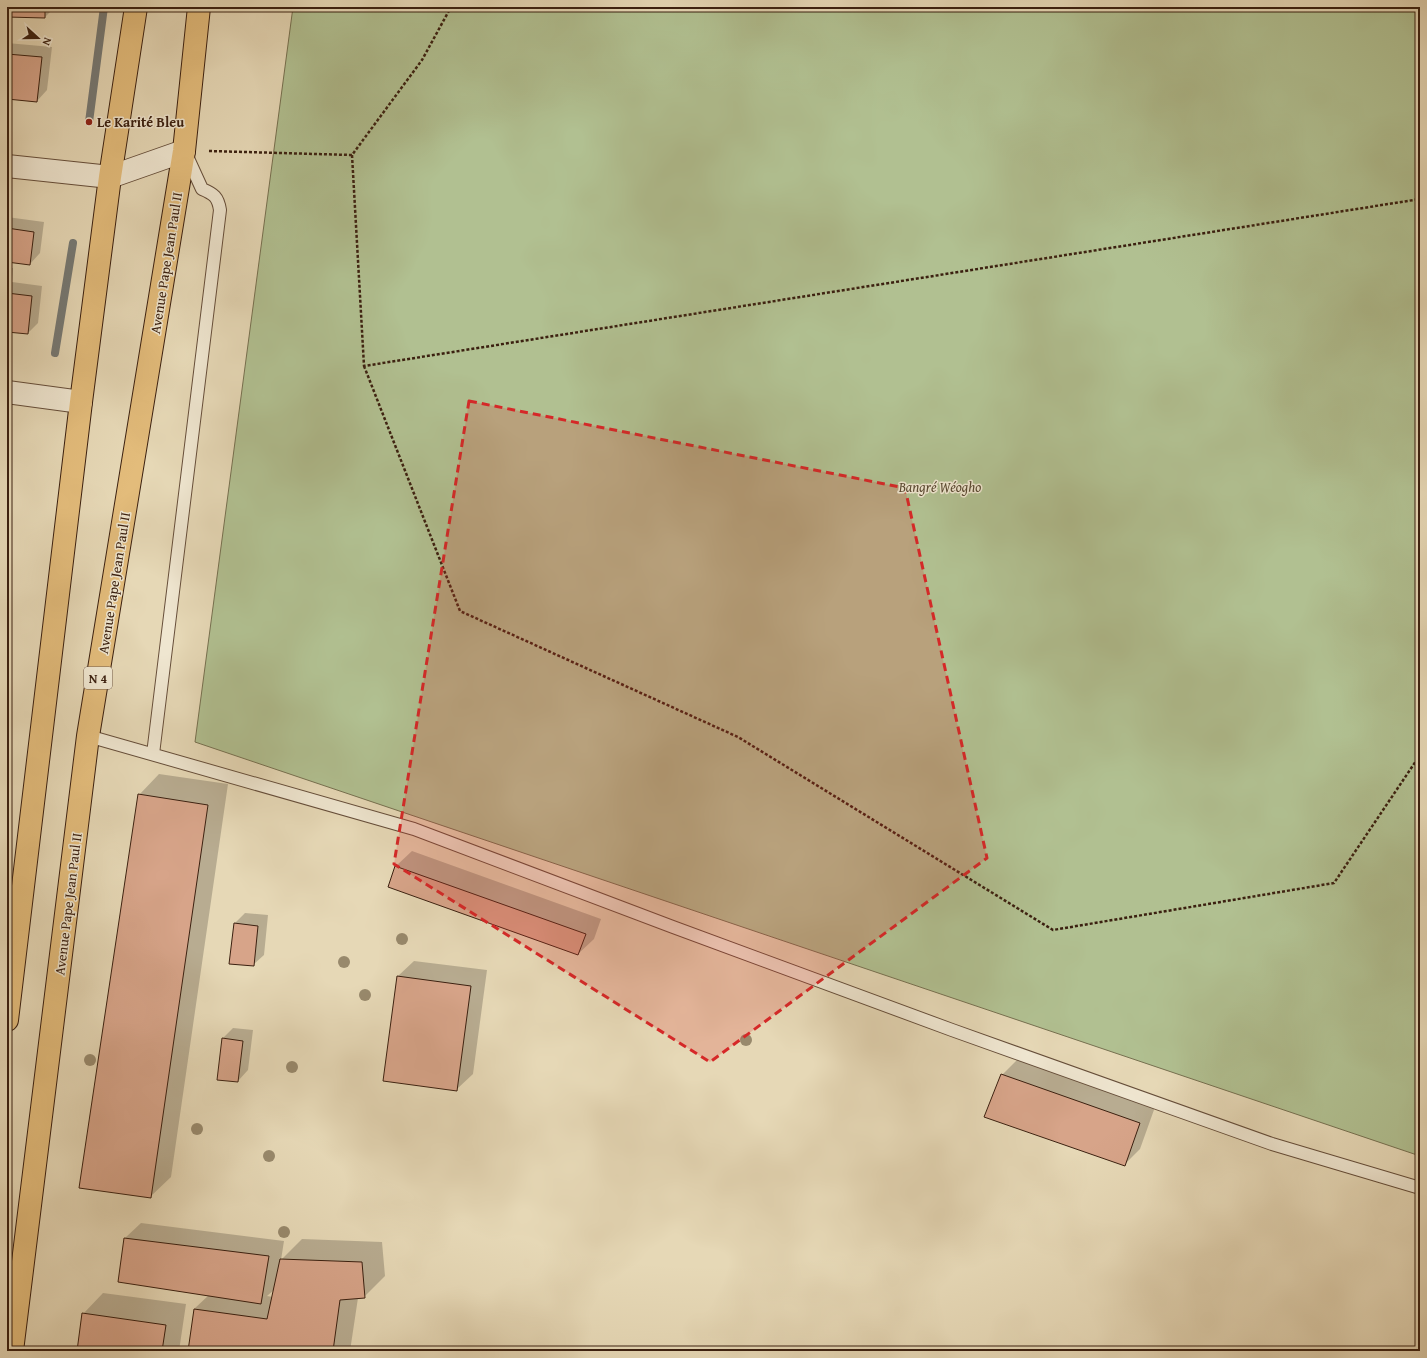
<svg xmlns="http://www.w3.org/2000/svg" width="1427" height="1358" viewBox="0 0 1427 1358" font-family="'Gentium Book Plus',serif">
<style>
.green{fill:#b1c091;stroke:#767050}
.shadow{fill:#0003;fill-rule:evenodd}
.lines{fill:none;stroke-linecap:round;stroke-linejoin:round}
.stream{stroke:#767a76;stroke-width:8}
.building{fill:#d7a489;stroke:#3b2010}
.lane-casing{stroke:#664e3a;stroke-width:14}
.street-casing{stroke:#664e3a;stroke-width:24}
.highway-casing{stroke:#3b2010;stroke-width:24}
.path{stroke:#3b2010;stroke-width:2.5;stroke-dasharray:3 2;stroke-linecap:butt}
.lane{stroke:#efe6d0;stroke-width:12}
.street{stroke:#efe6d0;stroke-width:22}
.highway{stroke:#e3bc7b;stroke-width:22}
.tree{fill:#98896c}
.marked{fill:#d62828;fill-opacity:0.2;stroke:#d62828;stroke-width:3;stroke-dasharray:8 5;stroke-linejoin:round}
.poi-dot{fill:#8f2418;stroke:#efe6d0;stroke-width:1.5}
.labels{text-anchor:middle;stroke-width:3;stroke-linejoin:round;paint-order:stroke}
.shield{fill:#efe6d0;stroke:#715b4a;stroke-width:1}
.shield-label{font-size:13px;font-weight:bold;fill:#3b2010}
.poi-label{font-size:14px;font-weight:bold;fill:#3b2010;stroke:#efe6d0;text-anchor:start}
.street-label{font-size:14px;fill:#3b2010;stroke:#efe6d0}
.park-label{font-size:14px;font-style:italic;fill:#584830;stroke:#efe6d0}
</style>
<rect width="100%" height="100%" fill="#e6d8b6"/>
<filter id="stains"><feTurbulence type="fractalNoise" baseFrequency=".005" numOctaves="4"/><feColorMatrix values="0 0 0 0 .2 0 0 0 0 .09 0 0 0 0 .02 0 0 0 .5 -.17"/></filter>
<radialGradient id="worn" r=".72"><stop offset=".6" stop-color="#630" stop-opacity="0"/><stop offset="1" stop-color="#630" stop-opacity=".3"/></radialGradient>
<!-- green -->
<path class="green" d="M293 7H1420V1156L195 742Z"/>
<!-- shadow -->
<path class="shadow" d="M7 7H55L45 17 7 16Z
M7 43 52 47 47 90 37 101 7 98Z
M7 217 44 222 40 253 30 264 7 261Z
M7 268H13L12 282 42 286 38 323 28 333 7 331Z
M159 774 228 784 171 1177 150 1197 139 795Z
M412 851 601 919 594 939 578 954 389 886 396 866Z
M245 913 268 915 264 955 253 965 235 923Z
M414 961 487 970 473 1074 457 1089 398 976Z
M233 1028 253 1030 248 1070 238 1081 223 1038Z
M1018 1059 1155 1107 1140 1149 1124 1165 1002 1075Z
M141 1223 284 1241 281 1260 302 1239 382 1242 385 1276 364 1297 358 1298 350 1351H189L194 1309 209 1295 125 1238ZM275 1289 273 1297 267 1296Z
M103 1293 186 1304 179 1351H78L83 1314Z"/>
<g class="lines">
<!-- stream -->
<path class="stream" d="M89 122 104 7
M55 353 73 243"/>
</g>
<!-- building -->
<path class="building" d="M7 7H45V18L7 17Z
M7 54 42 57 37 102 7 99Z
M7 228 34 232 30 265 7 262Z
M7 293 32 296 28 334 7 332Z
M138 794 208 805 151 1198 79 1188Z
M395 866 586 934 578 955 388 887Z
M234 923 258 926 254 966 229 964Z
M397 976 471 986 457 1091 383 1081Z
M222 1038 243 1041 238 1082 217 1080Z
M1001 1074 1140 1123 1125 1166 984 1117Z
M124 1238 269 1256 261 1304 118 1282Z
M280 1259 362 1262 365 1298 340 1300 333 1351H188L194 1309 267 1319Z
M82 1313 166 1325 162 1351H77Z"/>
<g class="lines">
<!-- lane casing -->
<g class="lane-casing">
<path id="lane" d="M88 736 414 829 673 927 952 1030 1272 1144 1420 1188
M153 754 220 210C218 197 214 194 202 189L186 154"/>
</g>
<!-- street casing -->
<g class="street-casing">
<path id="street" d="M7 166 110 177 184 151
M7 392 81 402"/>
</g>
<!-- highway casing -->
<g class="highway-casing">
<path id="highway" d="M7 1020 81 402 110 177 136 7
M12 1351 88 736 184 151 199 7"/>
</g>
<!-- path -->
<path class="path" d="M209 151 352 155 422 60 451 7
M352 155 364 366 1420 199
M364 366 460 611 738 737 1053 930 1334 883 1420 755"/>
<!-- lane -->
<use href="#lane" class="lane"/>
<!-- street -->
<use href="#street" class="street"/>
<!-- highway -->
<use href="#highway" class="highway"/>
</g>
<!-- trees -->
<g class="tree">
<circle cx="402" cy="939" r="6"/>
<circle cx="344" cy="962" r="6"/>
<circle cx="365" cy="995" r="6"/>
<circle cx="746" cy="1040" r="6"/>
<circle cx="90" cy="1060" r="6"/>
<circle cx="292" cy="1067" r="6"/>
<circle cx="197" cy="1129" r="6"/>
<circle cx="269" cy="1156" r="6"/>
<circle cx="284" cy="1232" r="6"/>
</g>
<!-- marked area -->
<path class="marked" d="M469 401 905 488 987 858 710 1062 394 864Z"/>
<!-- markers -->
<circle class="poi-dot" cx="89" cy="122" r="4"/>
<g class="labels">
<!-- shield labels -->
<rect class="shield" x="84" y="667" width="28" height="22" rx="3"/>
<g class="shield-label">
<text x="98" y="683">N 4</text>
</g>
<!-- poi labels -->
<g class="poi-label">
<text x="97" y="127">Le Karité Bleu</text>
</g>
<!-- street labels -->
<g class="street-label">
<text transform="translate(166 263) rotate(-81)" y="5">Avenue Pape Jean Paul II</text>
<text transform="translate(114 583) rotate(-81)" y="5">Avenue Pape Jean Paul II</text>
<text transform="translate(68 904) rotate(-83)" y="5">Avenue Pape Jean Paul II</text>
</g>
<!-- park labels -->
<g class="park-label">
<text x="940" y="492">Bangré Wéogho</text>
</g>
</g>
<!-- margin -->
<rect width="1427" height="1358" fill="none" stroke="#e6d8b6" stroke-width="24"/>
<rect x="8" y="8" width="1411" height="1342" fill="none" stroke="#3b2010" stroke-width="2"/>
<rect x="12" y="12" width="1403" height="1334" fill="none" stroke="#3b2010"/>
<!-- north arrow -->
<g transform="translate(38 38) rotate(111)" stroke="#efe6d0" stroke-width="3" paint-order="stroke">
<path d="M0-3L7 15L0 10L-7 15Z" fill="#3b2010"/>
<text y="-6" font-size="11" font-weight="bold" text-anchor="middle" fill="#3b2010">N</text>
</g>
<rect width="100%" height="100%" filter="url(#stains)"/>
<rect width="100%" height="100%" fill="url(#worn)"/>
</svg>
